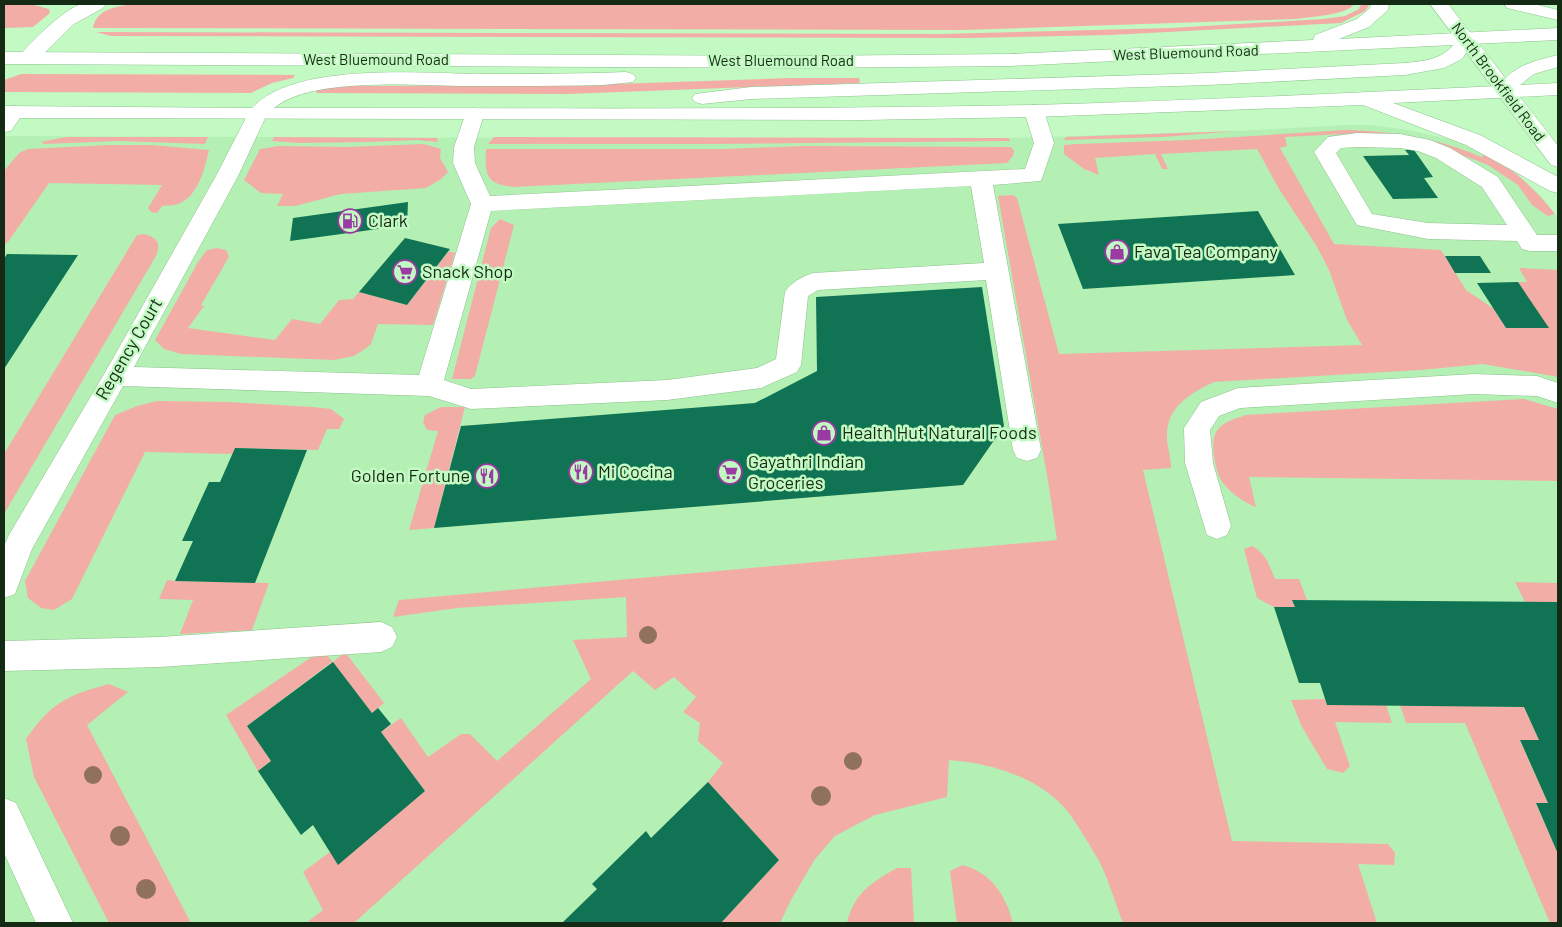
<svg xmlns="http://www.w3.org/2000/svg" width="1562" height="927" viewBox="0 0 1562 927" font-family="Barlow,sans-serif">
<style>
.built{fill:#b4f0b4}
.green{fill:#f3ada7}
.building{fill:#107353}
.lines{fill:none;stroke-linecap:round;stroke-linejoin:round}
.minor-casing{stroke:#8cc18d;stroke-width:1}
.major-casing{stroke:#8cc18d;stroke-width:1}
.minor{fill:#fff;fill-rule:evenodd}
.major{fill:#fff;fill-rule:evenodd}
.tree{fill:#90715e}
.labels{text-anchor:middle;stroke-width:5;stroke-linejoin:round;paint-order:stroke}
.far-street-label{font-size:15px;fill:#152a15;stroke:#c3fac3}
.poi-label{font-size:18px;fill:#152a15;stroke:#c3fac3;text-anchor:start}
.street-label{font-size:18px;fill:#152a15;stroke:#c3fac3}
</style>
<rect width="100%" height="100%" fill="#c3fac3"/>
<!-- built -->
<path class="built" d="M1347 125H1371L1408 130 1462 142 1501 162 1517 174 1541 196 1558 218V923H4V136L840 139 1009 138 1237 131Z"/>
<!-- green -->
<path class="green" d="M4 4 34 5 49 9 50 13 33 27 4 28Z
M133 4H1354C1348 15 1309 17 1296 19L964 30 93 28C97 8 116 7 133 4Z
M1361 4H1370L1365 11 1341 23 1110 35 967 38 111 36 96 32 940 34 1171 28 1323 19 1345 16 1359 9Z
M21 74 295 75 293 78 272 83 251 93 4 92V80Z
M792 78H859L860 83 567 94 316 93 317 90 345 86 585 85Z
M1346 130C1393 131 1438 138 1481 157L1486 154C1514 169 1535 189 1555 214L1548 216 1532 205 1518 185 1488 165 1436 145 1363 133 1285 137 1287 146 1280 148 1334 244 1441 250 1466 290 1494 309 1506 328H1548L1518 282H1527L1519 268 1558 270V377L1483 364 1420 370 1214 382C1191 393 1166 407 1167 437 1167 447 1171 457 1171 468L1143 470 1232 841 1388 844 1395 853 1394 865 1358 864 1377 923H1123C1115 902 1108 878 1098 859 1089 844 1079 827 1069 813 1042 778 991 763 949 760L947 797 875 815 835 836 815 859 791 900 780 923H721L779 860 708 782 723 763 698 741 700 723 683 712 696 697 674 677 655 690 633 671 354 923H306L323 910 303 872 330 852 425 791 381 732 401 718 428 757 461 734H470L497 761 591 679 573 640 627 637 626 597 457 608 393 617 399 600 1057 540 1048 481 998 196 1013 195 1017 198 1059 354 1362 345 1347 320 1329 270 1316 245 1279 189 1257 149 1161 154 1168 169H1162L1155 154 1095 158 1099 175 1084 169 1064 154V145L1077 144 1188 140Z
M1237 131 1163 137 1064 140 1066 137Z
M66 137H208L205 144 117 141 44 144 41 142Z
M274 137 437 138 438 142 417 140 368 142 298 143 272 141Z
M494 137 1009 138 1010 141 718 144H488Z
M424 144 441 149 440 158 448 172 441 179 426 188 341 194 295 206H277L283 194 261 193 244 180 260 149 279 146 346 147Z
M110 145H151L209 150C205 168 198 197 178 204 173 206 167 205 162 206L157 213 151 212 148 208 162 185 49 183 8 242 4 245V171L19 153 28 149Z
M805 146 1011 147 1014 151 1013 156 1007 163 513 187C485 184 485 174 486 149H722Z
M500 219 514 225 475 376 471 379H452L491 228Z
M144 234C158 238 161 243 156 256L4 514V454L137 235Z
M217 248 226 250 229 257 201 305 204 306 188 328 275 340 292 319 320 324 339 300 353 299 359 292 407 305 449 251 455 253 433 325 378 324 371 344 365 349 354 356 334 360 181 354 164 349 155 340 198 262 207 250Z
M1524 399 1558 409V481L1249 477 1256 507C1244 503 1225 489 1220 478 1215 467 1210 443 1216 432 1223 421 1235 419 1246 415Z
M157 401 229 402 312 407 331 409 344 419 339 429H327L318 450 236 448 232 454 145 452 72 599 54 610 41 608 28 598 25 581 115 415 137 406Z
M441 407H465L434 528 409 530 438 431 427 430 423 422 425 415Z
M1252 546C1266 553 1269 565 1275 579H1299L1307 600H1292L1295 607H1274L1257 598 1244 549Z
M167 580 175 581 269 583 252 630 180 634 193 600 159 599Z
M1515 582 1558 583V602H1525Z
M322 650 333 662 345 652 384 703 372 713 332 662 247 726 271 761 258 771 226 715Z
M109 684 128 692 87 725 191 923H109L34 777 26 739C52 702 66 696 109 684Z
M1325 699 1327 705H1386L1392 723 1335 722 1350 766 1343 773 1327 769 1302 727 1291 700Z
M1400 705 1524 707 1539 740 1520 741 1548 803 1536 804 1558 854V923H1550L1465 723H1406Z
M963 865C992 873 1006 896 1013 923H957L950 871Z
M897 868H911L914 923H847C854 893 872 882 897 868Z"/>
<!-- building -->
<path class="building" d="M1405 150H1414L1433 177 1424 178 1438 198 1393 199 1363 156 1409 155Z
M408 202 407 225 290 241 293 218Z
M1258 211 1295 275 1083 289 1058 224Z
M405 238 450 249 407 305 359 292Z
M7 254 78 255 4 369V259Z
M1445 256H1480L1491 273H1455Z
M1518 282 1549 328H1506L1477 283Z
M982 287 1004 426 963 485 434 528 461 426 755 403 817 371 816 297Z
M235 448 307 450 255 583 175 581 193 541H182L209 482H220Z
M1292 600 1558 602V854L1536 803H1548L1520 740H1539L1524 707 1327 705 1320 683H1299L1274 607H1295Z
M333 662 372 713 378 708 391 724 381 732 425 791 338 865 313 825 301 835 258 771 271 761 247 726Z
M708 782 779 860 721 923H562L597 889 592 884 646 831 651 838Z"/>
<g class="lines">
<!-- minor casing -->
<g class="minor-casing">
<path id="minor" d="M106 4 103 8 74 24 35 62 28 64 21 62 18 58C28 44 66 7 82 4 89 2 99 4 106 4Z
M1430 4H1448L1558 146V167L1551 165Z
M1034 105 1041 107 1044 111 1054 143 1041 181 993 185 1041 450 1037 458 1027 461 1017 458 1013 450 986 280 818 290 808 296 801 365 797 372 761 388 667 400 471 409 429 396 123 386 32 549 15 594 4 598V546L9 535 107 369 216 176 250 110 257 108 264 110 267 114 238 176 134 367 419 375 471 204 453 163 454 147 467 110 474 108 481 110 484 114 474 147 475 163 490 196 1025 169 1034 143 1024 111 1027 107ZM971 186 984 263 813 273C802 277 791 282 785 292L776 359 757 368 667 380 471 389 444 380 491 211Z
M14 106 21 108 24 112 11 131 4 132C4 120 0 109 14 106Z
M1357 133 1400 134 1430 140 1450 148 1498 177 1537 235H1558V251H1530L1522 249 1517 241 1428 239 1357 225 1314 152 1328 137ZM1357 147 1400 148 1418 151 1436 158 1482 187 1507 225 1428 223 1372 214 1336 153 1341 148Z
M1474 374 1537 376 1558 383V403L1537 396 1474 394 1240 408 1219 416 1210 430 1213 463 1231 526 1227 535 1217 539 1207 535 1185 463 1184 428 1201 402 1238 388Z
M381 622 392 627 397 637 392 647 381 652 160 667 4 671V641L160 637Z
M4 798 16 803 73 923H36L4 853Z"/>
</g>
<!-- major casing -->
<g class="major-casing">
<path id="major" d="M1371 4H1389L1388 10 1369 27 1339 39 1558 28V40L1472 44 1462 59 1444 68 1405 75 1208 85 751 99 702 104 695 102 692 98 695 94 751 87 1208 73 1405 63C1422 61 1442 60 1453 45L1010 66 797 68 4 64V52L797 56 1010 54 1313 40 1315 35 1357 19 1370 8Z
M1504 4H1534L1558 10V20L1507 8Z
M1558 55V67L1534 74 1520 85 1558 83V95L1393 103 1480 135 1558 177V193L1550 191 1466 145 1363 105 1034 117 862 120 4 118V106L252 108C296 61 423 74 485 74 532 74 579 74 626 72L633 74 636 78 633 82 603 85C558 86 514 86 469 86 420 86 312 76 274 108 527 108 779 110 1032 105 1188 101 1344 93 1499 86 1514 65 1534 61 1558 55Z"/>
</g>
<!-- minor -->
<use href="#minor" class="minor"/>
<!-- major -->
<use href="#major" class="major"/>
</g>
<!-- trees -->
<g class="tree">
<circle cx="648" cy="635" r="9"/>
<circle cx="853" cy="761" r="9"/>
<circle cx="93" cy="775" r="9"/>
<circle cx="821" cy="796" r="10"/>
<circle cx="120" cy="836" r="10"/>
<circle cx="146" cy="889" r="10"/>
</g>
<!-- icons -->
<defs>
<g id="fuel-ring" transform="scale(1.25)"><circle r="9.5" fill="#c3fac3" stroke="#9a3aa2" stroke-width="1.5"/><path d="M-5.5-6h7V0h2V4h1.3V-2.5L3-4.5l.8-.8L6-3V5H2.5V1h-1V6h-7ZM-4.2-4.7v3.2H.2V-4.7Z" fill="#9a3aa2"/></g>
<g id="shop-ring" transform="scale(1.25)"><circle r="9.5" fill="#c3fac3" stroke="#9a3aa2" stroke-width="1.5"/><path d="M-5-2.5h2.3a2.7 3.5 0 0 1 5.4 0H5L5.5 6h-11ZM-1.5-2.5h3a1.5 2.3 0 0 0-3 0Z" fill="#9a3aa2"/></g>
<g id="supermarket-ring" transform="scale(1.25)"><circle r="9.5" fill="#c3fac3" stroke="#9a3aa2" stroke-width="1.5"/><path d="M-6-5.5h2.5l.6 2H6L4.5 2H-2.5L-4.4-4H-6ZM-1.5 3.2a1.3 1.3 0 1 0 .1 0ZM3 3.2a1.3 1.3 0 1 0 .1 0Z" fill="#9a3aa2"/></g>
<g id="restaurant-ring" transform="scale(1.25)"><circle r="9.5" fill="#c3fac3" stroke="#9a3aa2" stroke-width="1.5"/><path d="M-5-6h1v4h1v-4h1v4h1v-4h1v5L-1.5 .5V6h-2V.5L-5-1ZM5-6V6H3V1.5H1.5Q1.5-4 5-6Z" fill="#9a3aa2"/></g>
</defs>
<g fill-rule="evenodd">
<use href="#fuel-ring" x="350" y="221"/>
<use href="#shop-ring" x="1117" y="252"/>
<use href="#supermarket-ring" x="405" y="272"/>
<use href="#shop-ring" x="824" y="433"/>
<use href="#restaurant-ring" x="581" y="472"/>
<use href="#supermarket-ring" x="730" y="472"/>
<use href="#restaurant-ring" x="487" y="476"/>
</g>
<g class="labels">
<!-- far-street labels -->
<g class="far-street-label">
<text transform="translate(1186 53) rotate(-2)" y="5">West Bluemound Road</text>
<text x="376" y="65">West Bluemound Road</text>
<text x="781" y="66">West Bluemound Road</text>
<text transform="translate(1498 82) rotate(53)" y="5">North Brookfield Road</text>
</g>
<!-- poi labels -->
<g class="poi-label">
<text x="368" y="227">Clark</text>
<text x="1134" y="258">Fava Tea Company</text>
<text x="422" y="278">Snack Shop</text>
<text x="842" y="439">Health Hut Natural Foods</text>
<text x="748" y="468">Gayathri Indian<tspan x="748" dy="21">Groceries</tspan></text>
<text x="598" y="478">Mi Cocina</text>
<text x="470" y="482" text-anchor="end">Golden Fortune</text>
</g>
<!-- street labels -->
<g class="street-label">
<text transform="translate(129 349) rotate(-60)" y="6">Regency Court</text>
</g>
</g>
<!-- border -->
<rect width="1562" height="927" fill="none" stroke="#152a15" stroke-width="10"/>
</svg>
